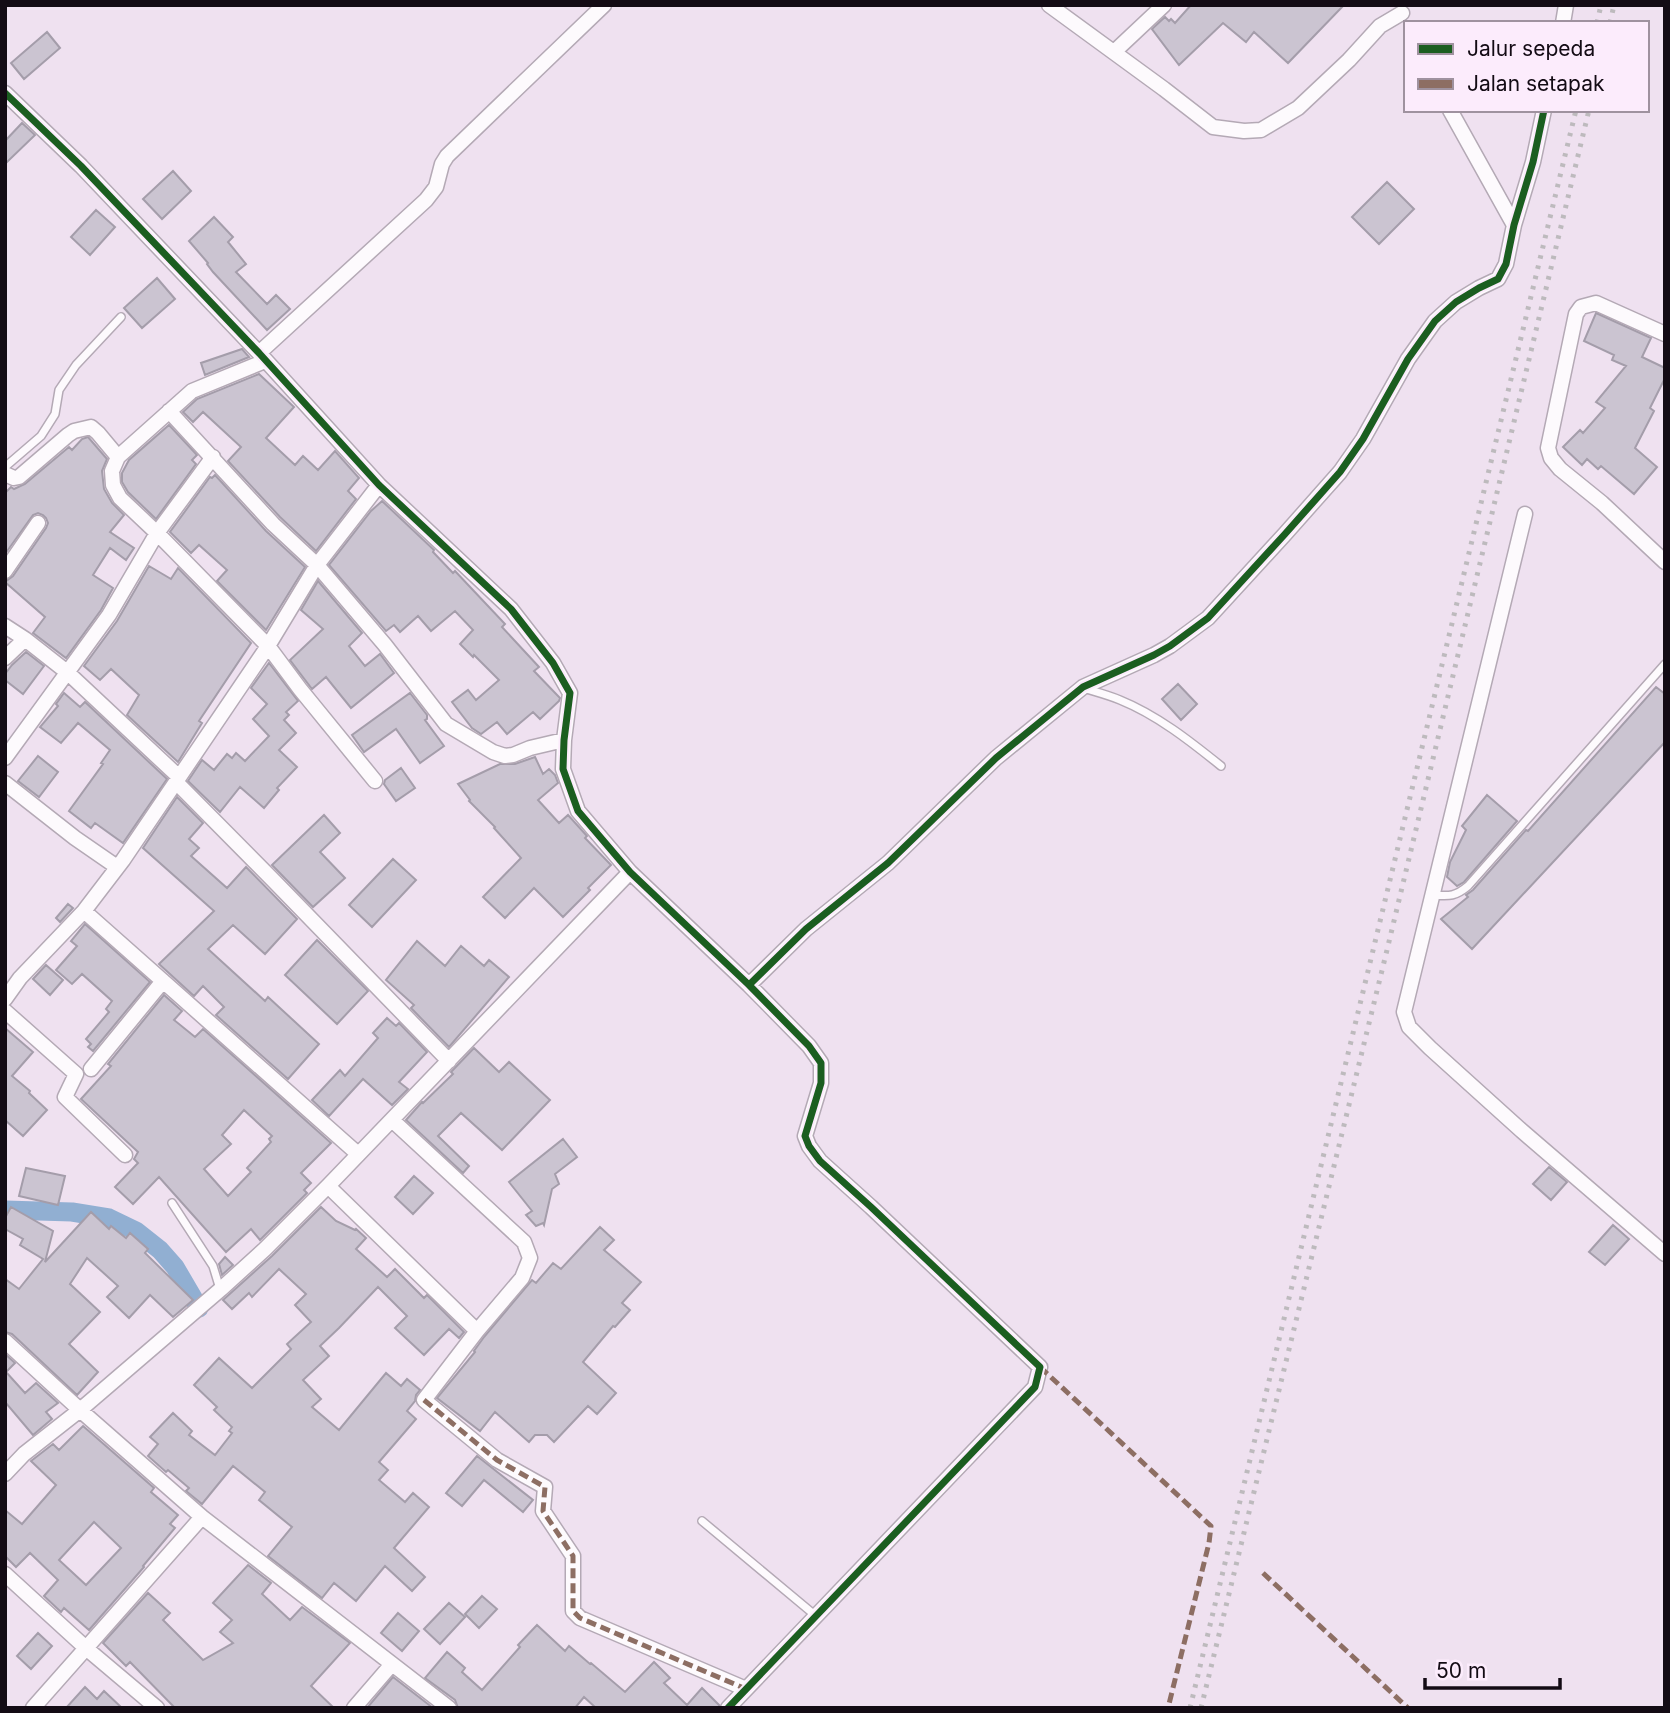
<svg xmlns="http://www.w3.org/2000/svg" width="1670" height="1713" viewBox="0 0 1670 1713" font-family="Inter,sans-serif">
<style>
.lines{fill:none;stroke-linecap:round;stroke-linejoin:round}
.canal{stroke:#91afd2;stroke-width:19}
.building{fill:#cbc4d1;stroke:#a49daa;stroke-width:2;fill-rule:evenodd}
.lane-casing{stroke:#b4a9b5;stroke-width:10}
.street-casing{stroke:#b4a9b5;stroke-width:17}
.lane{stroke:#fdfafd;stroke-width:7}
.street{stroke:#fdfafd;stroke-width:14}
.rail{stroke:#bdbabd;stroke-width:5;stroke-dasharray:3.5 7;stroke-linecap:butt}
.quiet{stroke:#8d6e63;stroke-width:5;stroke-dasharray:10 5;stroke-linecap:butt}
.cycleway-casing{stroke:#fcecfc;stroke-width:11}
.cycleway{stroke:#1b5e20;stroke-width:7}
</style>
<rect width="100%" height="100%" fill="#efe1f0"/>
<g class="lines">
<!-- canal -->
<path class="canal" d="M5 1210 72 1212 109 1218 136 1231 160 1250 175 1267 199 1308"/>
</g>
<!-- building -->
<path class="building" d="M1191 5H1344L1288 63 1254 32 1246 42 1223 23 1179 65 1152 29 1165 17 1169 21 1171 19 1175 23Z
M47 32 60 48 24 79 11 63Z
M22 123 35 135 5 164V141Z
M173 171 191 191 162 219 143 199Z
M1387 182 1414 209 1379 244 1352 217Z
M96 210 115 227 90 255 71 237Z
M214 217 233 237 228 242 246 264 236 272 267 304 276 295 290 309 267 330 213 272 207 264 208 263 189 241Z
M157 278 175 299 142 328 124 308Z
M1596 313 1651 338 1642 357 1665 368V378L1650 408 1654 411 1635 448 1657 467 1634 494 1601 466 1598 469 1587 459 1582 465 1563 447 1580 430 1583 433 1605 408 1596 402 1626 366 1612 360 1614 355 1584 341Z
M242 349 249 357 205 375 201 363Z
M259 374 294 407 266 438 295 465 303 456 318 470 335 451 359 478 348 491 356 499 316 551 280 517 228 461 241 447 203 412 193 422 183 412 197 399Z
M169 425 197 455 192 460 196 464 156 519 128 492 122 482V473L129 460Z
M88 437 107 459 102 471 104 489 112 503 124 515 110 532 134 548 126 560 110 548 93 575 113 588 101 610 66 658 33 633 45 617 5 582 13 576 46 528 48 523 46 518 43 515 38 513 33 515 5 554V493L11 487 14 489 25 484 69 447 72 450 82 439Z
M215 475 266 531 305 567 266 630 217 581 227 570 199 545 191 553 170 532 210 477 212 478Z
M382 501 434 550 433 552 453 573 455 571 505 624 502 627 539 667 534 671 560 698 559 701 540 719 533 712 507 734 497 722 481 734 472 728 452 702 468 690 476 700 499 680 474 655 473 657 460 644 473 630 455 611 431 631 418 616 400 632 394 625 386 631 329 565 371 511Z
M149 566 171 579 178 568 251 643 199 721 202 723 178 762 127 715 139 695 111 669 100 680 84 666 117 621Z
M318 581 362 633 349 646 365 666 380 654 394 673 351 708 326 677 312 689 290 660 323 629 301 610Z
M26 652 44 666 23 694 5 680V674L12 665Z
M269 663 298 701 286 712 289 715 284 720 296 733 279 750 297 767 277 788 279 790 264 808 240 787 220 812 188 781 202 760 214 770 227 754 232 758 236 753 245 761 269 736 253 719 267 704 251 688Z
M1178 684 1197 704 1181 720 1162 699Z
M1656 687 1665 694V742L1472 949 1441 919 1468 897 1466 895 1473 890 1526 830 1528 831Z
M64 693 80 707 85 702 167 779 123 843 95 823 91 828 69 811 103 764 101 763 110 750 78 723 61 743 40 727 58 706 56 704Z
M410 693 427 715V719L425 720 444 746 420 763 396 729 364 752 352 735Z
M38 756 58 772 39 797 18 781Z
M535 757 543 774 549 769 555 775 558 783 538 800 559 823 568 815 587 836 585 838 611 865 588 888 590 890 563 917 534 888 505 918 483 897 521 858 494 828 495 827 469 801 470 800 458 784 500 764H515Z
M401 768 415 788 396 801 384 784 385 780Z
M1487 795 1517 821 1464 882 1457 886 1447 877 1450 862 1466 830 1462 826Z
M177 797 203 823 189 839 199 848 191 856 227 888 246 867 297 919 265 954 233 925 208 949 265 1001 268 997 319 1044 288 1079 216 1015 224 1007 203 986 194 996 159 964 214 911 143 848Z
M324 815 340 833 320 852 345 878 313 907 272 865Z
M393 859 416 880 372 927 349 905Z
M68 904 73 908 60 922 56 918Z
M85 924 150 982 93 1051 88 1047 91 1044 86 1039 109 1012 106 1009 112 1001 82 974 72 984 56 970 77 946 71 941Z
M317 940 368 991 337 1024 285 975Z
M417 941 445 966 461 946 484 966 489 960 509 977 449 1047 411 1008 414 1005 386 980Z
M46 965 63 980 50 995 33 979Z
M164 995 182 1011 174 1020 195 1037 203 1029 331 1143 301 1173 311 1183 304 1190 307 1193 260 1240 251 1229 226 1252 159 1177 133 1204 115 1187 138 1163 134 1159 138 1152 81 1099 111 1066 108 1064ZM244 1110 272 1136 269 1139 271 1142 247 1168 251 1172 228 1196 204 1169 231 1144 222 1135Z
M387 1018 396 1026 399 1023 427 1052 399 1082 408 1089 392 1105 363 1079 329 1116 312 1100 340 1070 345 1076 378 1038 373 1033Z
M5 1028 33 1052 12 1076 30 1091 29 1093 47 1110 23 1136 5 1120Z
M474 1048 499 1072 509 1062 550 1100 502 1150 461 1113 438 1136 469 1166 463 1173 406 1120 422 1102 423 1103 453 1074 451 1072Z
M563 1139 577 1157 555 1174 559 1184 552 1189 544 1225 543 1223 536 1226 526 1215 532 1211 509 1182Z
M1549 1167 1567 1182 1551 1200 1533 1184Z
M26 1168 65 1176 58 1205 19 1196Z
M414 1176 433 1193 413 1214 395 1197Z
M11 1207 53 1231 45 1262 91 1212 109 1229 111 1226 126 1238 130 1233 148 1249 145 1253 193 1300 173 1317 150 1295 129 1318 107 1297 118 1286 87 1258 70 1284 100 1312 69 1344 98 1372 77 1395 12 1334 5 1332V1279L19 1289 43 1259 20 1245 23 1239 5 1229V1218Z
M321 1207 336 1221 355 1230 356 1229 366 1238 356 1249 387 1277 395 1269 424 1298 427 1295 464 1332 459 1338 449 1329 424 1355 395 1328 407 1316 378 1287 339 1328 320 1346 329 1356 303 1380 321 1399 312 1407 339 1430 386 1373 401 1386 407 1379 420 1390 416 1395 415 1401 407 1411 416 1419 379 1462 388 1470 379 1480 405 1502 413 1493 429 1507 394 1548 425 1577 412 1591 385 1566 356 1601 334 1583 322 1598 268 1556 292 1527 259 1500 265 1492 233 1466 202 1504 186 1491 189 1488 168 1470 166 1472 148 1456 158 1444 150 1437 173 1413 192 1431 189 1435 215 1455 232 1433 229 1431 232 1427 214 1410 217 1407 194 1385 219 1358 252 1388 291 1349 287 1344 311 1322 295 1305 306 1294 279 1269 252 1297 249 1293 232 1309 223 1300 272 1256Z
M1613 1225 1629 1239 1605 1265 1589 1252Z
M600 1227 614 1240 604 1250 641 1282 622 1303 630 1310 615 1327 613 1326 583 1362 616 1393 597 1414 588 1406 554 1442 547 1435H535L529 1442 495 1412 480 1431 437 1398 475 1352 474 1351 484 1337 532 1280 536 1283 553 1263 561 1269Z
M225 1257 233 1265 222 1275 219 1264Z
M5 1354 15 1363 6 1372 25 1393 36 1383 58 1403 46 1412 52 1419 33 1435 5 1402Z
M83 1426 154 1488 151 1492 178 1515 170 1524 175 1528 143 1566 144 1567 89 1630 64 1608 61 1612 44 1596 58 1580 30 1553 16 1567 5 1556V1510L22 1524 56 1485 31 1461 53 1444 59 1450ZM94 1522 121 1548 86 1585 59 1560Z
M477 1456 533 1500 523 1512 484 1480 462 1506 446 1493Z
M248 1565 271 1583 262 1594 290 1620 302 1607 350 1643 311 1686 334 1708H175L130 1662 126 1666 103 1643 148 1593 170 1613 163 1620 203 1660 233 1643 220 1632 232 1620 213 1603Z
M482 1596 497 1609 479 1628 465 1614Z
M449 1603 465 1617 440 1644 424 1629Z
M398 1613 419 1631 402 1651 381 1633Z
M537 1625 565 1651 569 1646 590 1664 591 1663 625 1692 654 1662 670 1678 664 1683 687 1705 702 1688 719 1705V1708H596L584 1697 575 1708H458L455 1700 425 1678 447 1652 465 1668 462 1672 482 1690 520 1647 518 1645Z
M38 1633 52 1646 31 1669 17 1656Z
M393 1677 433 1708H367Z
M85 1687 97 1699 104 1691 122 1708H66Z"/>
<g class="lines">
<!-- lane casing -->
<g class="lane-casing">
<path id="lane" d="M5 467 41 436 55 414 59 390 76 365 121 317
M1083 688C1096 692 1108 695 1120 700 1157 715 1190 741 1221 766
M1433 895C1449 896 1455 897 1468 886L1665 664
M172 1203 213 1266 220 1289
M702 1521 816 1616"/>
</g>
<!-- street casing -->
<g class="street-casing">
<path id="street" d="M1049 5 1164 89 1213 127 1244 131 1261 130 1298 108 1349 60 1380 26 1402 13
M1563 23 1566 5
M1114 52 1164 5
M5 93 81 166 259 353 379 485 511 609 553 663 570 693 564 740 563 769 578 811 630 872 749 985 809 1046 821 1063V1083L805 1136 809 1146 820 1161 871 1207 1040 1367 1035 1387 728 1708
M1450 110 1514 225
M1665 334 1596 303 1581 307 1576 314 1548 448 1551 458 1560 469 1602 503 1665 562
M259 353 426 200 436 187 442 164 447 156 604 5
M169 411 273 524 317 565 385 645 446 724 493 752 505 756 513 755 530 748 564 740
M118 457 112 471 113 485 120 498 157 533 268 646 300 689 375 781
M5 474 14 478 19 477 68 435 74 431 91 427 98 433 118 457 192 391 265 361
M1525 514 1404 1012 1409 1027 1430 1048 1522 1131 1665 1254
M5 571 38 523
M5 626 25 639 5 658
M25 639 67 672 179 777
M5 758 109 615 157 533 213 457
M176 782 274 881 449 1061
M5 783 75 838 117 867
M84 911 358 1154
M749 985 806 929 888 863 996 758 1083 687 1154 655 1170 646 1208 618 1285 534 1340 472 1363 439 1408 359 1435 321 1456 302 1479 288 1498 279 1506 264 1514 225 1533 162 1544 110
M5 999 20 978 84 911 123 860 268 646 317 565 379 485
M5 1011 76 1074 65 1097 125 1155
M91 1069 163 981
M392 1120 524 1242 530 1258 522 1278 477 1331 424 1400 497 1460 545 1487 543 1511 573 1556V1611L580 1618 746 1689
M328 1186 477 1331
M5 1341 80 1410 202 1517 449 1708
M5 1474 24 1454 80 1410 221 1289 265 1249 328 1186 630 872
M5 1574 87 1649 157 1708
M33 1708 202 1517
M354 1708 392 1664"/>
</g>
<!-- lane -->
<use href="#lane" class="lane"/>
<!-- street -->
<use href="#street" class="street"/>
<!-- rail -->
<path class="rail" d="M1597 23 1601 5
M1610 23 1614 5
M1190 1708 1576 110
M1201 1708 1387 950 1589 110"/>
<!-- quiet -->
<path class="quiet" d="M1040 1367 1211 1526 1209 1543 1168 1708
M424 1400 497 1460 545 1487 543 1511 573 1556V1611L580 1618 746 1689
M1263 1573 1408 1708"/>
<!-- cycleway casing -->
<g class="cycleway-casing">
<path id="cycleway" d="M5 93 81 166 259 353 379 485 511 609 553 663 570 693 564 740 563 769 578 811 630 872 749 985 809 1046 821 1063V1083L805 1136 809 1146 820 1161 871 1207 1040 1367 1035 1387 728 1708
M749 985 806 929 888 863 996 758 1083 687 1154 655 1170 646 1208 618 1285 534 1340 472 1363 439 1408 359 1435 321 1456 302 1479 288 1498 279 1506 264 1514 225 1533 162 1544 110"/>
</g>
<!-- cycleway -->
<use href="#cycleway" class="cycleway"/>
</g>
<!-- border -->
<rect width="1670" height="1713" fill="none" stroke="#130b14" stroke-width="14"/>
<!-- legend -->
<rect x="1404" y="21" width="245" height="91" fill="#fcecfc" stroke="#9f929f" stroke-width="2"/>
<rect x="1418" y="44" width="35" height="10" fill="#1b5e20" stroke="#9f929f" stroke-width="2"/>
<text x="1467" y="56" font-size="21" fill="#130b14">Jalur sepeda</text>
<rect x="1418" y="79" width="35" height="10" fill="#8d6e63" stroke="#9f929f" stroke-width="2"/>
<text x="1467" y="91" font-size="21" fill="#130b14">Jalan setapak</text>
<!-- scale -->
<path d="M1425 1678v10h135v-10" fill="none" stroke="#130b14" stroke-width="3.5"/>
<text x="1436" y="1678" font-size="21" fill="#130b14" stroke="#fcecfc" stroke-width="5" paint-order="stroke">50 m</text>
</svg>
